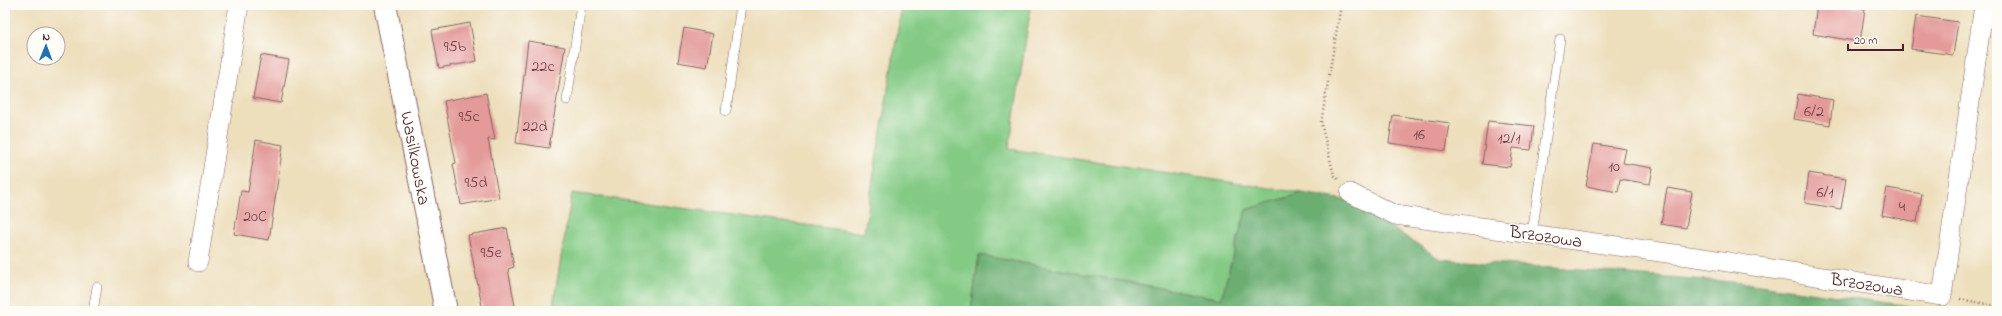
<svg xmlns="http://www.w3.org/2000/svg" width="2002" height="316" viewBox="0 0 2002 316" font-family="'Indie Flower',sans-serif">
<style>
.green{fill:#84ca85;stroke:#677458}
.forest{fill:#6bae72;stroke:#5a664e}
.building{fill:#e39a99}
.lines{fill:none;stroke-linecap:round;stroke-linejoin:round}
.service-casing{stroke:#83625e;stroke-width:10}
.minor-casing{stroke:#83625e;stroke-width:20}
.tertiary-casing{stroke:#83625e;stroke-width:24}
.path{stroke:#83625e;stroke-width:2.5;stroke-dasharray:1 3;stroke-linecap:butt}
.service{stroke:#fff;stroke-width:9}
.minor{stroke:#fff;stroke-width:19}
.tertiary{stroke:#fff;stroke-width:22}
.labels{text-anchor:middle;stroke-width:3;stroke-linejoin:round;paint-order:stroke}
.number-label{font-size:16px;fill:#703e46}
.street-label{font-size:18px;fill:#4a1f2b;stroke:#fdfcf7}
</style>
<rect width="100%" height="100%" fill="#fdfcf7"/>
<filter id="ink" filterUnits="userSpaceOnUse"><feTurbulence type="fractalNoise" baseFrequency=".025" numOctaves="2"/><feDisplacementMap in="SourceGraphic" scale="8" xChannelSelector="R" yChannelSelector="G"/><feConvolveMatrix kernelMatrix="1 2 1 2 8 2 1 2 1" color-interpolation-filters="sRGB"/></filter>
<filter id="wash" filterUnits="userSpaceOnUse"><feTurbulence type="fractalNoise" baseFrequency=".012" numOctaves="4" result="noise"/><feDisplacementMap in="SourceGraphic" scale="16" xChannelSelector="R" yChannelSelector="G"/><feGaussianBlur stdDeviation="0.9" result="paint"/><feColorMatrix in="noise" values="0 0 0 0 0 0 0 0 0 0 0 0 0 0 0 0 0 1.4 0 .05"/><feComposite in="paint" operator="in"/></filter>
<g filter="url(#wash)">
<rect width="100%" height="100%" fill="#eddebc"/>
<!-- green -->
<path class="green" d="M902 5H1031L1009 149 1302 193 1246 210 1221 299 979 255 971 311H552L572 193 864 233Z"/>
<!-- forest -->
<path class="forest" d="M1302 193 1351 201 1440 259 1745 283 1945 311H971L979 255 1221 299 1246 210Z"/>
<g id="blocks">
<!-- building -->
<path class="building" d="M1817 5H1839L1865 9 1860 42 1813 34Z
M1916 16 1958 22 1953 55 1911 49Z
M470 23 477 61 439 68 432 30Z
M684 28 713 34 707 67 678 62Z
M528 41 565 47 549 148 516 143Z
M261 55 289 60 281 103 253 98Z
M486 93 495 140 488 139 499 198 461 205 453 164 456 163 444 101Z
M1798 94 1833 100 1830 125 1794 119Z
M1393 115 1450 123 1446 151 1389 143Z
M1488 121 1534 126 1531 150 1513 148 1510 167 1482 164Z
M256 140 283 145 269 240 234 234 241 191 248 192Z
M1594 144 1626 149 1623 163 1653 168 1650 184 1620 179 1618 192 1586 186Z
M1809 173 1846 179 1841 209 1805 203Z
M1667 188 1692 192 1686 228 1661 224Z
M1887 188 1922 194 1917 222 1882 215Z
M507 228 514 267 508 269 516 311H483L468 235Z"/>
</g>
</g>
<g filter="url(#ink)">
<use href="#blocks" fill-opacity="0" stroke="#83625e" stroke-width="1"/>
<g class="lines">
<!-- service casing -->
<g class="service-casing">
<path id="service" d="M567 100 581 5
M726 111 741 5
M1532 234 1560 39
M93 311 97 287"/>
</g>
<!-- minor casing -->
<g class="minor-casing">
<path id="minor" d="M1350 193 1395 215 1703 258 1942 296 1984 5
M198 262 239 5"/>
</g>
<!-- tertiary casing -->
<g class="tertiary-casing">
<path id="tertiary" d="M385 5 446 311"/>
</g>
<!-- path -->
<path class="path" d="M1338 179 1334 175 1321 123 1341 5
M1960 299 1997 306"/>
<!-- service -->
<use href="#service" class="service"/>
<!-- minor -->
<use href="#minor" class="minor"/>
<!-- tertiary -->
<use href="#tertiary" class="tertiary"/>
</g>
</g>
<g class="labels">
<!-- number labels -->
<g class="number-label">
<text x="455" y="51">95b</text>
<text x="543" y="71">22c</text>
<text x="1814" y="116">6/2</text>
<text x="469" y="121">95c</text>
<text x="535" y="131">22d</text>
<text x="1419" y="139">16</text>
<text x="1509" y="143">12/1</text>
<text x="1614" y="171">10</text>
<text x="476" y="187">95d</text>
<text x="1825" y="197">6/1</text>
<text x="1902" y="211">4</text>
<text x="255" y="221">20C</text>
<text x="491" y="257">95e</text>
</g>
<!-- street labels -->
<g class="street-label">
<text transform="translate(416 158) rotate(79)" y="6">Wasilkowska</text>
<text transform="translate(1546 236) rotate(8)" y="6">Brzozowa</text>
<text transform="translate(1867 284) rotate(9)" y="6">Brzozowa</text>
</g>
</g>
<!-- margin -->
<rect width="2002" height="316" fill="none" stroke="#fdfcf7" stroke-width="20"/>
<!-- north arrow -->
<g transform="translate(46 46) rotate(1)"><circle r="19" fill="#fdfcf7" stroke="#b5a4a5"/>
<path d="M0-3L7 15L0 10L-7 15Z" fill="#1f6fb2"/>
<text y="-6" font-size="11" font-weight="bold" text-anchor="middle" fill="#4a1f2b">N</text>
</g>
<!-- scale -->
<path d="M1848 44v6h55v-6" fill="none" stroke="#4a1f2b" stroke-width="2"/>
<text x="1854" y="44" font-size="12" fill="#4a1f2b" stroke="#fdfcf7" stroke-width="3" paint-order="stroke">20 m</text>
</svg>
